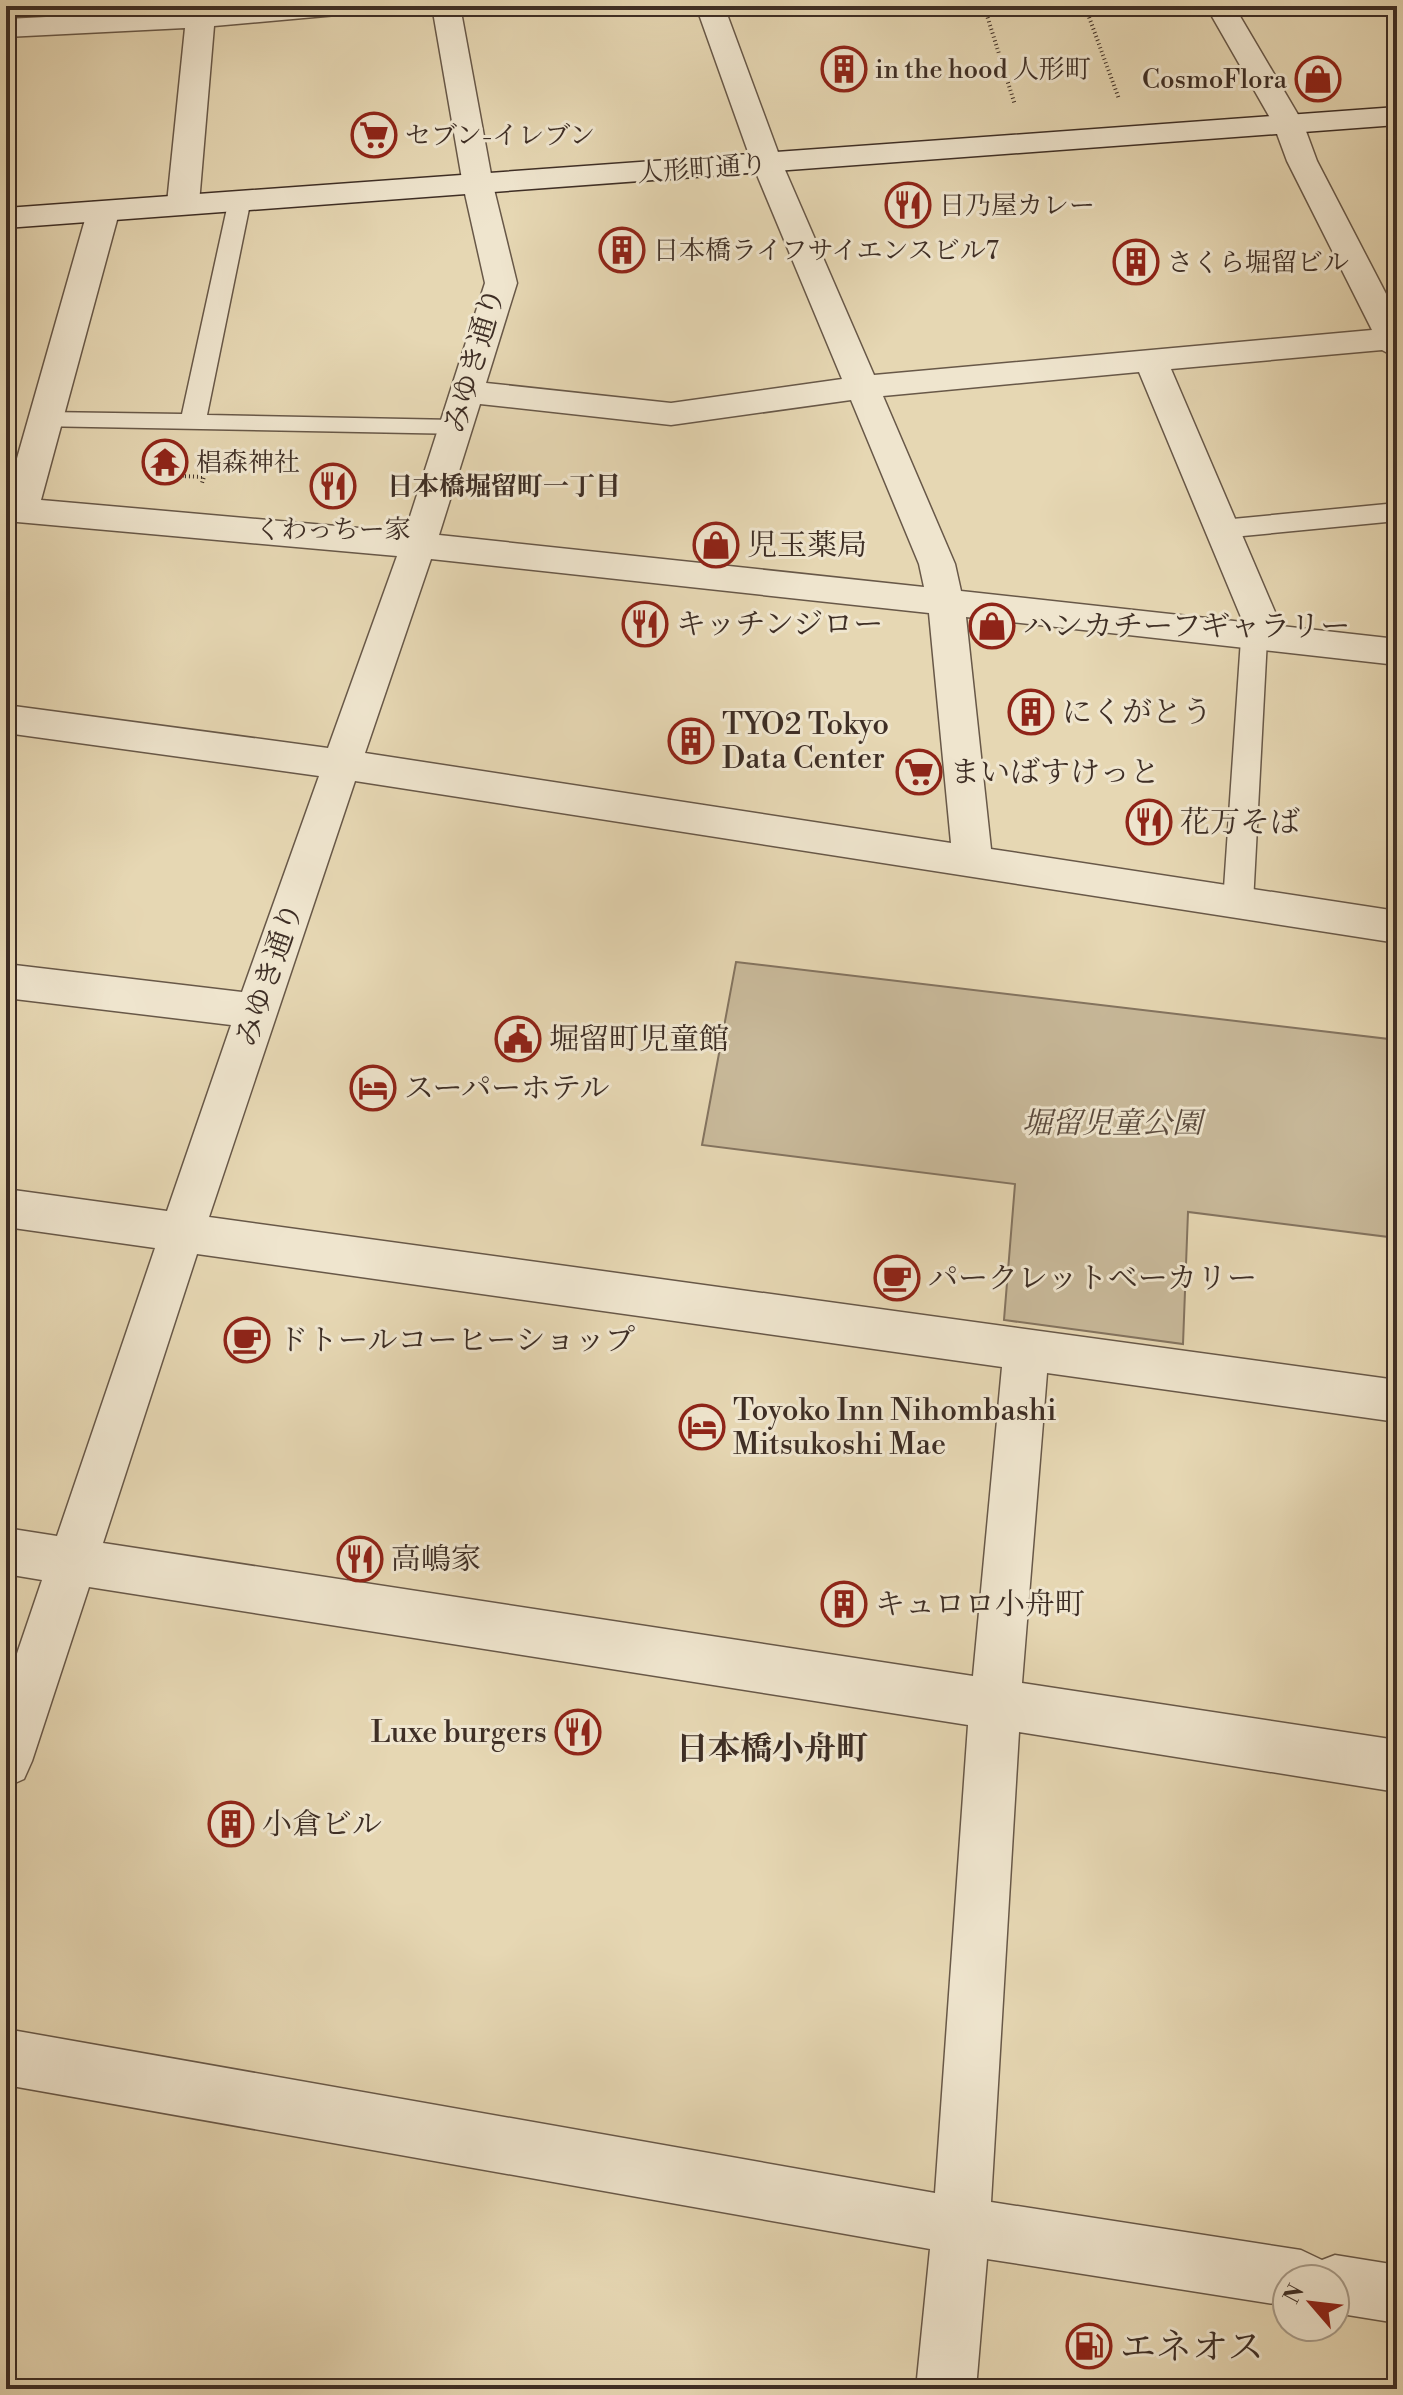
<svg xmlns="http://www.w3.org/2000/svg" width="1403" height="2395" viewBox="0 0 1403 2395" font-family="'Libre Bodoni','Noto Serif JP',serif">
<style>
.green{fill:#c9ba9b;stroke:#847460;stroke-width:2}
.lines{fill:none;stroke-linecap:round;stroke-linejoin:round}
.lane-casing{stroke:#685848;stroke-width:3}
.street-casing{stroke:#685848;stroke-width:3}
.secondary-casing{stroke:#3e2e25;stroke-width:3}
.path{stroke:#3e2e25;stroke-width:4;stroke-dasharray:1 3;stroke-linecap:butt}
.lane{fill:#efe5ce;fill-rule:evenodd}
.street{fill:#efe5ce;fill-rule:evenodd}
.secondary{fill:#efe5ce;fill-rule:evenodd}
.labels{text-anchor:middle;stroke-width:6;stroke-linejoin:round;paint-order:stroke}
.far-poi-label{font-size:26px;fill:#3e2e25;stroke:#efe5ce;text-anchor:start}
.far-street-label{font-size:26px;fill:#3e2e25;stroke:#efe5ce}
.far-neighbourhood-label{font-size:26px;font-weight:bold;fill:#3e2e25;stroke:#efe5ce}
.street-label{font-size:30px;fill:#3e2e25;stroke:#efe5ce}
.poi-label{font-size:30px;fill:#3e2e25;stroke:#efe5ce;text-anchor:start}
.park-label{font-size:30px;font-style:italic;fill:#5a4a3d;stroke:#efe5ce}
.neighbourhood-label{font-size:32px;font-weight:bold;fill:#3e2e25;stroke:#efe5ce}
.near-poi-label{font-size:36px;fill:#3e2e25;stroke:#efe5ce;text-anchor:start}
</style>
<rect width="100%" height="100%" fill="#e6d7b3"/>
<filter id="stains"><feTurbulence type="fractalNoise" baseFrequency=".0025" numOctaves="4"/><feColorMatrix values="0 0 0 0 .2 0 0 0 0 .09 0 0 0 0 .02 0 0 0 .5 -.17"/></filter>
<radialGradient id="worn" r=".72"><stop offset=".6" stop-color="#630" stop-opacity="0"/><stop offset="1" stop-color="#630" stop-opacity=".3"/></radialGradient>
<!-- green -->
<path class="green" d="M736 962 1397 1040V1238L1188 1212 1183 1344 1004 1320 1015 1184 702 1145Z"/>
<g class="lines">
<!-- lane casing -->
<g class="lane-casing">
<path id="lane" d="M240 192 251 199 207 415 455 420 464 422 467 428 464 434 36 426 33 420 36 414 45 412 182 414 229 199Z
M1397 503V521L1222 538 1213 535 1209 529 1213 523 1222 520Z
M1254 629 1263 632 1267 639 1253 903 1248 911 1238 914 1228 911 1223 903 1241 639 1245 632Z"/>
</g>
<!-- street casing -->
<g class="street-casing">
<path id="street" d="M187 6H351L347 12 337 15 214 26 199 203 194 210H172L167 203 185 28 6 37V19L186 10Z
M432 6H460L493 185 517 283 486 383 671 403 842 379 752 163 696 6H724L782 163 874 375 1372 330 1287 161 1273 123 1206 6H1234L1303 123 1317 161 1397 315V358L1382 350 1171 369 1281 626 1397 639V665L966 617 991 849 1397 911V943L355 781 209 1217 1397 1380V1422L1047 1373 1022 1683 1397 1740V1792L1019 1732 991 2202 1301 2250 1322 2260 1335 2255 1397 2265V2323L1335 2313V2279H1287V2306L987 2259 976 2389H916L930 2249 6 2085V2029L935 2193 968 1725 89 1587 32 1761 24 1779 6 1787V1686L42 1580 6 1574V1528L57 1536 155 1248 6 1227V1189L167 1211 231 1025 6 998V964L242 992 319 776 6 733V705L328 748 397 556 6 521V497L88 209 93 202H115L120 209 41 500 405 532 485 283 463 185ZM1139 372 1243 622 961 591 955 564 883 396ZM851 400 919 564 924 587 439 535 480 404 671 425ZM431 559 929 613 951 843 365 753ZM197 1254 1002 1367 973 1676 103 1543Z"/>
</g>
<!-- secondary casing -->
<g class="secondary-casing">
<path id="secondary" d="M1397 107V125L6 228V208Z"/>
</g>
<!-- path -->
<path class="path" d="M984 6 1015 105
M1085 6 1119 99
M157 475 204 477 202 483
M182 477 186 458"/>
<!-- lane -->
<use href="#lane" class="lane"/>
<!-- street -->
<use href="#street" class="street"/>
<!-- secondary -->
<use href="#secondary" class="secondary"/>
</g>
<!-- icons -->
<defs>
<g id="building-ring" transform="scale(2.3)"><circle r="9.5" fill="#efe5ce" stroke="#8f2418" stroke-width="1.5"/><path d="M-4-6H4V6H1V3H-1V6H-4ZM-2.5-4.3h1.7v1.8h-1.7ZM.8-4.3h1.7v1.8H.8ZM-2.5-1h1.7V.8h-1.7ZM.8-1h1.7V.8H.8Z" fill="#8f2418"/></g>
<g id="shop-ring" transform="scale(2.3)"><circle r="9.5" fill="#efe5ce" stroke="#8f2418" stroke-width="1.5"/><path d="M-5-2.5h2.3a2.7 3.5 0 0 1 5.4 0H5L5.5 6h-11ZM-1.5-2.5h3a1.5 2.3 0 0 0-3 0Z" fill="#8f2418"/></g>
<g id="supermarket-ring" transform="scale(2.3)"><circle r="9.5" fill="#efe5ce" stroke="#8f2418" stroke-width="1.5"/><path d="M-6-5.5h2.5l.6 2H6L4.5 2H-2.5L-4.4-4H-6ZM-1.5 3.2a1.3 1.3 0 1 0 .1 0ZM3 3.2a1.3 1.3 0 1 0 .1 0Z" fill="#8f2418"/></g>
<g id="restaurant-ring" transform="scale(2.3)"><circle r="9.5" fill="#efe5ce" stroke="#8f2418" stroke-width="1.5"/><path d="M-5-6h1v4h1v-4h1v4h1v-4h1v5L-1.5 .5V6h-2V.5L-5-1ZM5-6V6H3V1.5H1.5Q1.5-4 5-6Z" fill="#8f2418"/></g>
<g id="temple-ring" transform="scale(2.3)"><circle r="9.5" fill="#efe5ce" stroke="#8f2418" stroke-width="1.5"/><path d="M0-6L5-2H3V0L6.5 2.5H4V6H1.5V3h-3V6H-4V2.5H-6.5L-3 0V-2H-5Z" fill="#8f2418"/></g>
<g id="civic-ring" transform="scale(2.3)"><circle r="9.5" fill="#efe5ce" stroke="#8f2418" stroke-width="1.5"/><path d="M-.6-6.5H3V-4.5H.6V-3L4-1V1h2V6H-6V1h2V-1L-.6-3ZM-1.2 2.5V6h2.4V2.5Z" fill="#8f2418"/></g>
<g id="hotel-ring" transform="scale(2.3)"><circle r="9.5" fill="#efe5ce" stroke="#8f2418" stroke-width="1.5"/><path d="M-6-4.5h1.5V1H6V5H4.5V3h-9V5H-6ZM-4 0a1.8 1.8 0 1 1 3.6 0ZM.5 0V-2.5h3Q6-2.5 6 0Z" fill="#8f2418"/></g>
<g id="cafe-ring" transform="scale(2.3)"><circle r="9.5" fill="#efe5ce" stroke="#8f2418" stroke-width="1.5"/><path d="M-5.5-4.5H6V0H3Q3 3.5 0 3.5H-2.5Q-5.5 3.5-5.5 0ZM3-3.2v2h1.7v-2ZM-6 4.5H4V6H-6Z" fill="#8f2418"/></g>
<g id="fuel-ring" transform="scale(2.3)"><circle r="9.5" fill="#efe5ce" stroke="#8f2418" stroke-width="1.5"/><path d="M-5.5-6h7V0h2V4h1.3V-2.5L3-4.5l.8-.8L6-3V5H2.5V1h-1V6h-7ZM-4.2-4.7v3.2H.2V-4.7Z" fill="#8f2418"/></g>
</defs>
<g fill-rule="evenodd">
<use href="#building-ring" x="844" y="69"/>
<use href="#shop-ring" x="1318" y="79"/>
<use href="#supermarket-ring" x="374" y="135"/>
<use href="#restaurant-ring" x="908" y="205"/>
<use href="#building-ring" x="622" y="250"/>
<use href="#building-ring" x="1136" y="262"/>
<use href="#temple-ring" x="165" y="462"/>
<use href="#restaurant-ring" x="333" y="486"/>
<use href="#shop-ring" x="716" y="545"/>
<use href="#restaurant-ring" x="645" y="624"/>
<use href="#shop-ring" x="992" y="626"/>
<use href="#building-ring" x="1031" y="712"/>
<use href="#building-ring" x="691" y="741"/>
<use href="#supermarket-ring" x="919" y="772"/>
<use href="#restaurant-ring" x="1149" y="822"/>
<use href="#civic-ring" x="518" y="1039"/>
<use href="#hotel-ring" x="373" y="1088"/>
<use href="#cafe-ring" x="897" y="1278"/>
<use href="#cafe-ring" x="247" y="1340"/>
<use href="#hotel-ring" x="702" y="1427"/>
<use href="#restaurant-ring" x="360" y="1559"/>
<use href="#building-ring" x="844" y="1604"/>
<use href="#restaurant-ring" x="578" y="1732"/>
<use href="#building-ring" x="231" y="1824"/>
<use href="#fuel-ring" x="1089" y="2346"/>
</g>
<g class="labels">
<!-- far-poi labels -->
<g class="far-poi-label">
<text x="875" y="78">in the hood 人形町</text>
<text x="1287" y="88" text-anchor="end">CosmoFlora</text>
<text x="405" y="144">セブン-イレブン</text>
<text x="939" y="214">日乃屋カレー</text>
<text x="653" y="259">日本橋ライフサイエンスビル7</text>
<text x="1167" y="271">さくら堀留ビル</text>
<text x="196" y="471">椙森神社</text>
<text x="333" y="538" text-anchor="middle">くわっちー家</text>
</g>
<!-- far-street labels -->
<g class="far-street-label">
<text transform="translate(702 168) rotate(-4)" y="9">人形町通り</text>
</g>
<!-- far-neighbourhood labels -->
<g class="far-neighbourhood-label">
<text x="504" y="495">日本橋堀留町一丁目</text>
</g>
<!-- street labels -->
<g class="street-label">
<text transform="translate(474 360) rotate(-74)" y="10">みゆき通り</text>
<text transform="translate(269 974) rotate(-71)" y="10">みゆき通り</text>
</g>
<!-- poi labels -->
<g class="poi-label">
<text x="747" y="555">児玉薬局</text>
<text x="676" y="634">キッチンジロー</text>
<text x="1023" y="636">ハンカチーフギャラリー</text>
<text x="1062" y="722">にくがとう</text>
<text x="722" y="734">TYO2 Tokyo<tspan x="722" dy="34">Data Center</tspan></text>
<text x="950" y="782">まいばすけっと</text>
<text x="1180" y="832">花万そば</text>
<text x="549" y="1049">堀留町児童館</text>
<text x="404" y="1098">スーパーホテル</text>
<text x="928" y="1288">パークレットベーカリー</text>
<text x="278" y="1350">ドトールコーヒーショップ</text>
<text x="733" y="1420">Toyoko Inn Nihombashi<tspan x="733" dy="34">Mitsukoshi Mae</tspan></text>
<text x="391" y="1569">高嶋家</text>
<text x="875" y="1614">キュロロ小舟町</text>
<text x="547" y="1742" text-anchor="end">Luxe burgers</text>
<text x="262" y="1834">小倉ビル</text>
</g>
<!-- park labels -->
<g class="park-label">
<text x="1112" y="1133">堀留児童公園</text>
</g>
<!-- neighbourhood labels -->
<g class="neighbourhood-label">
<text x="772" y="1759">日本橋小舟町</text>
</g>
<!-- near-poi labels -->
<g class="near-poi-label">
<text x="1120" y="2359">エネオス</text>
</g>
</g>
<!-- margin -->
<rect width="1403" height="2395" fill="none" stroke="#e6d7b3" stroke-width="32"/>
<rect x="8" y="8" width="1387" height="2379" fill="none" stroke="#3e2e25" stroke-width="4"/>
<rect x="16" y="16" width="1371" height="2363" fill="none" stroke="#3e2e25" stroke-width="2"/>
<!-- north arrow -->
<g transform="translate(1311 2303) rotate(298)"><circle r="38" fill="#efe5ce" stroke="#a89c8a" stroke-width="2"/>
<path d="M0-6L14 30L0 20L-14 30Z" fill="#8f2418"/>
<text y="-12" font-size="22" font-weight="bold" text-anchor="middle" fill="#3e2e25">N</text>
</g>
<rect width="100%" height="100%" filter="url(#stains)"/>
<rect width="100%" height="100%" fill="url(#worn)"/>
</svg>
